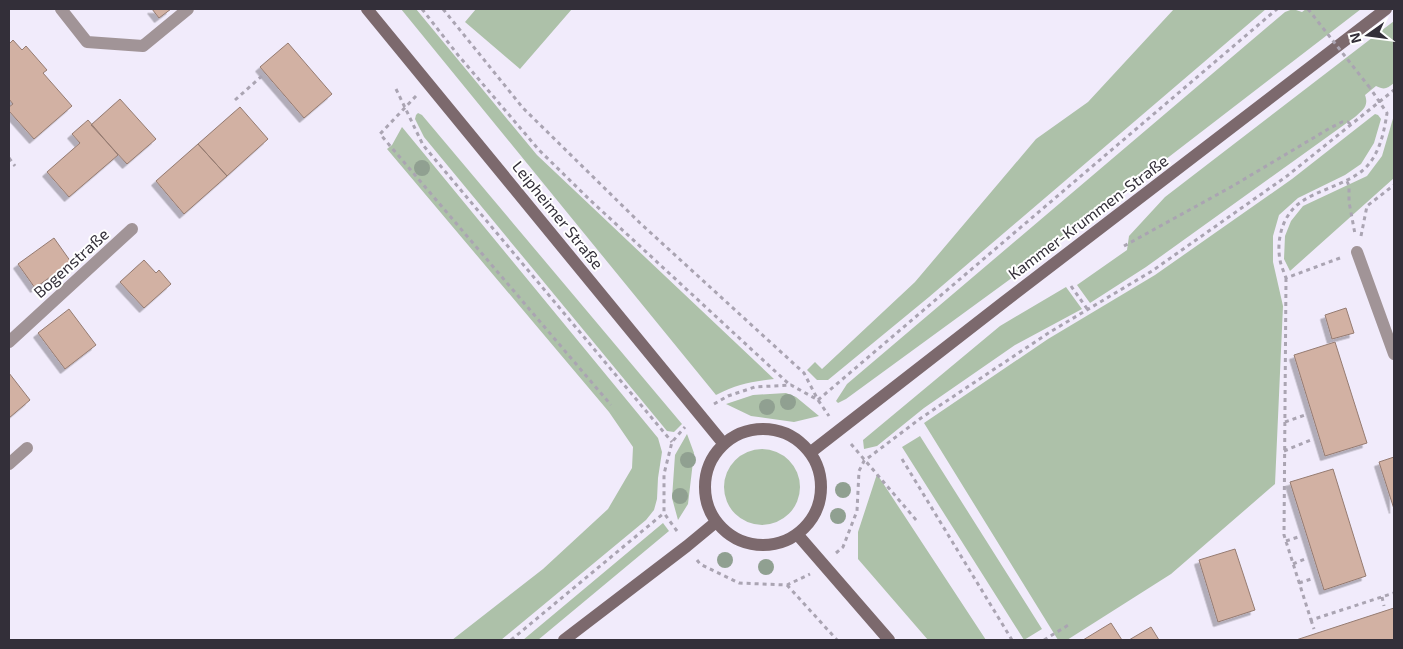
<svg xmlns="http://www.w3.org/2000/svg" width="1403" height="649" viewBox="0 0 1403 649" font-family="'Exo 2',sans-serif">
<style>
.green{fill:#adc1a9}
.building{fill:#d2b1a3;stroke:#957b71;filter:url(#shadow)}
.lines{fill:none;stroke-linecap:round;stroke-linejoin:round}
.path{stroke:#aaa4b2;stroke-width:3;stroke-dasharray:4 4;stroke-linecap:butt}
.lane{stroke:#a19497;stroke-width:12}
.street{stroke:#a19497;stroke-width:12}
.secondary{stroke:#7c696d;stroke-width:12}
.path-bridge{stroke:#aaa4b2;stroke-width:3;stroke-dasharray:4 4;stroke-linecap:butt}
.tree{fill:#90a091}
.labels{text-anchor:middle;stroke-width:4;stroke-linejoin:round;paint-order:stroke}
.street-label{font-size:16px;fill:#332f39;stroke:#fff}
</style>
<defs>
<filter id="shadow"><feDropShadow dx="-4.5" dy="4.5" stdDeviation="0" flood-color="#0004"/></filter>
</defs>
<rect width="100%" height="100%" fill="#f1ebfb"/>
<!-- green -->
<path class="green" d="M401 9H416L537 155 774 379C750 382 738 384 716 395Z
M476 9H572L520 69 465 22Z
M1174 9H1266L929 297 828 380H817L807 370 815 362 822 369 915 282 1036 139 1088 102Z
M1293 9 1302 12 1306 9H1361L1009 280 846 399 838 403 836 401 847 384 1285 12Z
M1394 21V83C1387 89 1384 90 1376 86L1365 95C1369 106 1363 110 1355 117L1146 267 1090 303 1077 285 1127 250 1129 236 1165 197Z
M418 113 422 115 682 424 674 432 667 431 424 137 415 119 416 115Z
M1375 114 1378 115 1381 119 1374 143 1361 164 1345 175 1298 198 1279 215 1273 236V262L1283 306 1275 484 1171 574 1067 640H1058L924 423 1048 339 1155 275 1292 179Z
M1394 115V178L1290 271 1284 259 1285 236 1291 221 1303 206 1367 176 1382 156Z
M402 127 658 438 662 452 658 478 657 499 654 510 646 520 501 640H452L543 569 608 509 632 468 633 447 609 412 387 149 392 145Z
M1066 287 1082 309 1015 345 924 408 877 446 864 449 863 440 1000 326Z
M786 393 796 397 819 416 794 422 751 416 726 404 753 395Z
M687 434 694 453 688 504 678 520 672 498 675 455Z
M920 436 1042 629 1024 640 902 447Z
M724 487a38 38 0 1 1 76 0a38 38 0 1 1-76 0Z
M877 474 986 640H928L858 559V532Z
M663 523 669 531 538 640H523Z"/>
<!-- building -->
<path class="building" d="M152 9H171L159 18Z
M13 40 22 50 26 46 47 70 43 73 72 106 34 139 9 111V107L13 104 9 99V44Z
M288 43 332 94 304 118 260 67Z
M120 99 156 139 127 164 91 125Z
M240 107 268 139 227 176 198 144Z
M88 120 118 155 69 197 47 172 80 143 72 134Z
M198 144 227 176 184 214 156 181Z
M54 238 71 262 35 288 18 264Z
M144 260 156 273 159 270 171 284 144 308 120 282Z
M1346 308 1354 333 1332 339 1325 315Z
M69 309 96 345 65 369 38 333Z
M1335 342 1367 443 1325 456 1294 355Z
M9 373 30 400 9 418Z
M1394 457V509L1379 462Z
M1333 469 1366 576 1324 590 1290 482Z
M1235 549 1255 610 1218 622 1199 560Z
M1394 608V640H1296Z
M1111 623 1122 640H1083Z
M1151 627 1159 640H1129Z"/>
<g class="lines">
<!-- path -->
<path class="path" d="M422 9 458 55 539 150 590 200 790 385
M443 9 523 108 640 223 804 373 818 400 1277 9
M396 89 423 145 672 442
M416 96 380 134 611 405
M235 100 263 75
M9 158 15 166
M1347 181 1349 186V202L1355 234
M1361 236 1367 206 1394 185
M1124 246 1231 187 1330 128 1342 122H1348L1351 125
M1340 258 1286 278C1284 272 1281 266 1280 260 1276 239 1283 214 1301 202 1318 190 1344 185 1362 171 1379 157 1384 133 1387 113L1370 88
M1286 278 1284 535 1311 620 1394 593
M1071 286 1088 310
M714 404 728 396 755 387 791 385 818 400 829 416
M1285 422 1305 415
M851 444 917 521
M1284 451 1311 440
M902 459 1012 640
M677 531 664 513V474L672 442 685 427
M1286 541 1298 537
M836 553 843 547 857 511 859 471 864 461 921 418 1050 332 1152 271 1287 176 1394 90
M697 560 700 564 739 583 787 585 810 574
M1293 564 1307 558
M1299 583 1314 578
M787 585 837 640
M1382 597 1384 606
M1311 620 1314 629
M1210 639V640
M511 640 664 513
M1044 640 1070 624"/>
<!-- lane -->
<path class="lane" d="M61 9 87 42 143 46 188 9
M9 464 27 448"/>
<!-- street -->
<path class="street" d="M1357 252 1394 354
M9 342 132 229"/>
<!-- secondary -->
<path class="secondary" d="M367 9 723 443
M705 487a58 58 0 1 1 116 0a58 58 0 1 1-116 0Z
M811 452 1004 302 1386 9
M797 534 889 640
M564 640 687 546 716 522"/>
<!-- path-bridge -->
<path class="path-bridge" d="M1308 9 1370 88"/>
</g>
<!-- trees -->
<g class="tree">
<circle cx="422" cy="168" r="8"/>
<circle cx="788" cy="402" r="8"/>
<circle cx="767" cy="407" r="8"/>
<circle cx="688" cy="460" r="8"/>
<circle cx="843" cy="490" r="8"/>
<circle cx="680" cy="496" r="8"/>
<circle cx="838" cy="516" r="8"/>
<circle cx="725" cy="560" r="8"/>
<circle cx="766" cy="567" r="8"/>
</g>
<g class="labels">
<!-- street labels -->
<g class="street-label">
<text transform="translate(558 215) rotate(51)" y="6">Leipheimer Straße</text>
<text transform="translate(1088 217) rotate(-37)" y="6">Kammer-Krummen-Straße</text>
<text transform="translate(71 263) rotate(-42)" y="6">Bogenstraße</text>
</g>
</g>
<!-- border -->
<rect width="1403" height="649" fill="none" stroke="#332f39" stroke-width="20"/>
<!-- north arrow -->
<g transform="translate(1368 35) rotate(256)" stroke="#ffffff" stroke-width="4" paint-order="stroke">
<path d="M0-4L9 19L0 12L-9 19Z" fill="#332f39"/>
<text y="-8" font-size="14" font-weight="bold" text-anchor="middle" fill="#332f39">N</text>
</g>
</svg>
